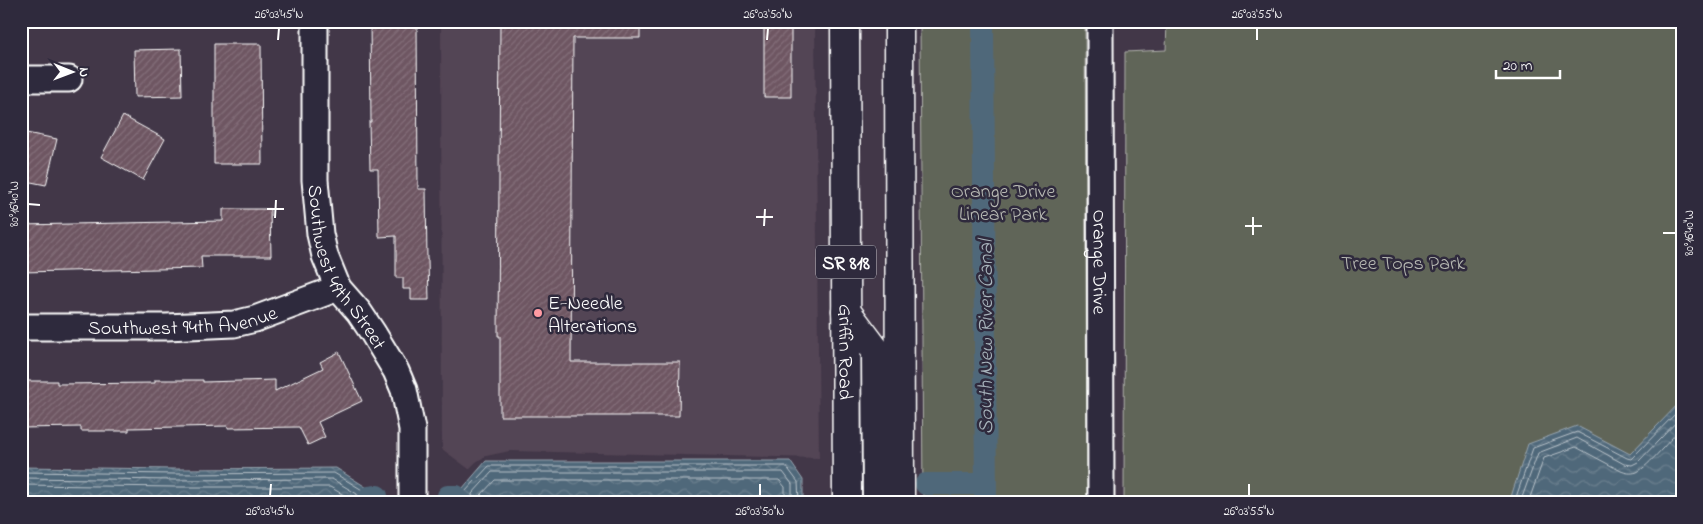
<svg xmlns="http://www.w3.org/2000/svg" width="1703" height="524" viewBox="0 0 1703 524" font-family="'Indie Flower',sans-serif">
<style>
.built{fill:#534454}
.park{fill:#616558;stroke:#b0b2ac}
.water{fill:url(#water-waves);stroke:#96a4af}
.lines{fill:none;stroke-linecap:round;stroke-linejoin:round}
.shore{stroke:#b9c3ca;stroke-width:1}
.canal{stroke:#50687a;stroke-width:22}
.building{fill:url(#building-hatch);stroke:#fff}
.minor-casing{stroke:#fff;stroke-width:29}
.major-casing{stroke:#fff;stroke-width:31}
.minor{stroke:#2f2a3d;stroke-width:25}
.major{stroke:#2f2a3d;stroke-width:28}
.ticks{fill:none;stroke:#fff;stroke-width:2}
.poi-dot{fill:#ff9aa2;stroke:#2f2a3d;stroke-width:2}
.labels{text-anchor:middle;stroke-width:5;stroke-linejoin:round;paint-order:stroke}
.shield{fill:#2f2a3d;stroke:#c1bfc5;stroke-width:1}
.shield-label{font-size:19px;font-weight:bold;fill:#fff}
.park-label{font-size:20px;fill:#b8bab4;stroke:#2f2a3d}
.street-label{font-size:20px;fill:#fff;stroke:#2f2a3d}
.poi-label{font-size:20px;fill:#fff;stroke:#2f2a3d;text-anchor:start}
.water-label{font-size:21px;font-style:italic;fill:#a8b4bc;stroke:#2f2a3d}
.neatline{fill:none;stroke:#fff;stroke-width:2}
.ticks-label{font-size:12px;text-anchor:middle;fill:#fff}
</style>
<defs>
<pattern id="water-waves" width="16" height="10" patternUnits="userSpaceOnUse" patternTransform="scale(1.25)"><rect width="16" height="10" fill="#50687a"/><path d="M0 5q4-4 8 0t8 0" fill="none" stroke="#6a7f8e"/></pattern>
<pattern id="building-hatch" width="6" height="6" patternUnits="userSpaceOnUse" patternTransform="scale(1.25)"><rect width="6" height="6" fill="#6e5662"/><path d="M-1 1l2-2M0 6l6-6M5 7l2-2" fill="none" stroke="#846f7a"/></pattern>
</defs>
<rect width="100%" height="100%" fill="#423748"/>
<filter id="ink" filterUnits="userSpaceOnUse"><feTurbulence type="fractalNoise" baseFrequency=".02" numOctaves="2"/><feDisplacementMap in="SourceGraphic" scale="10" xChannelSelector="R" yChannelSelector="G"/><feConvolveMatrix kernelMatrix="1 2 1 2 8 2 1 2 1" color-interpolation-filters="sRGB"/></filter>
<g filter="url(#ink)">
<!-- built -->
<path class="built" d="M441 21H815L819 458 510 451 486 456 476 462 469 469 442 449Z"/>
<!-- park -->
<path class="park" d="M920 21H1085L1087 503H923Z
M1167 21H1682V503H1124L1125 52 1166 50Z"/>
<!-- water -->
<path class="water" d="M1682 400V503H1509L1528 444 1577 426 1630 454Z
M486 461H790L803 480V503H465L456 496Z
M21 467 175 469 336 468 369 489 370 500 368 503H21Z"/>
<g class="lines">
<!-- shore -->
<path class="shore" d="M21 472 175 474 334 473 364 491V503
M21 478 175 480 332 479 357 494 358 503
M21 485 175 487H330L349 498 350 503
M467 503 464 493 489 466H786L798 482 799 503
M473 503 472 494 492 472H783L792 484V503
M481 503V495L495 480H779L785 487V503
M1514 503 1533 448 1577 432 1627 458 1631 459 1682 407
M1520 503 1538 453 1577 438 1624 464 1632 465 1638 462 1682 416
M1528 503 1544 458 1576 447 1621 471C1626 473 1631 474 1637 472 1648 467 1672 437 1682 427"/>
<!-- canal -->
<path class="canal" d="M983 21 986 503
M926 484H985
M448 496H456
M369 497 377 496"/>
</g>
<!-- building -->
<path class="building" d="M370 21H417L418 189H426L427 260H428L429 300H411V289H403V278H396V236L379 237 378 169H370L369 122H371Z
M500 21H640V38H573L571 362H680L679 416H500V336H498Z
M791 25V97H764V26Z
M214 44H261L262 164H214Z
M181 49 182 96 135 97 134 50Z
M123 116 165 139 143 180 101 157Z
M21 132 57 139 46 185 21 180Z
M223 209H270L271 256H201L202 268 21 272V225L223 221Z
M339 352 362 401 318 422 325 437 308 445 299 427 228 428V426L129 428V431H81V427L21 428V381H57V384L155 383V380H203V382L275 380V391L323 368 320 362Z"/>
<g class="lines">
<!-- minor casing -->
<g class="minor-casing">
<g id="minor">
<path id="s1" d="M315 21V180L320 234 325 256 338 288 359 312 373 333 396 371 404 390 412 429V503"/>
<path id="s2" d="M1100 21 1101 503"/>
<path d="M21 79H69"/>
<path id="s3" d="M21 327H166L234 324 255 319 338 288"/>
</g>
</g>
<!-- major casing -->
<g class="major-casing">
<g id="major">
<path id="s4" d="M845 21 847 503"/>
<path d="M899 21 900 503"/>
<path d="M846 311 876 351 877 503"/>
</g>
</g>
<!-- minor -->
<use href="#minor" class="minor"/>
<!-- major -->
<use href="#major" class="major"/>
</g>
</g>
<!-- ticks -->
<path class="ticks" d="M278 40 279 28M767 40 768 28M1257 40V28M28 204 40 205M267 209H284M756 217H773M275 218 276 200M764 226 765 209M1245 226H1262M1663 233H1676M1253 235V217M270 496 271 484M760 496V484M1249 496V484"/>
<!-- markers -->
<circle class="poi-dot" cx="538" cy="313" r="5"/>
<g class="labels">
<!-- shield labels -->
<rect class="shield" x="816" y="245.5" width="60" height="33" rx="4"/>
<g class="shield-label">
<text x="846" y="269">SR 818</text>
</g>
<!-- park labels -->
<g class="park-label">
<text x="1003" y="197">Orange Drive<tspan x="1003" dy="23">Linear Park</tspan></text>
<text x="1403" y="269">Tree Tops Park</text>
</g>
<!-- street labels -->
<g class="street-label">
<text dy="7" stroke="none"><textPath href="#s2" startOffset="241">Orange Drive</textPath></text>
<text dy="7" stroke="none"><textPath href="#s1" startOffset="254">Southwest 49th Street</textPath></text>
<text dy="7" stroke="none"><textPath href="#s3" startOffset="162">Southwest 94th Avenue</textPath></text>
<text dy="7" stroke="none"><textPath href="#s4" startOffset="331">Griffin Road</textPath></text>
</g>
<!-- poi labels -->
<g class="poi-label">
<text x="548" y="309">E-Needle<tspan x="548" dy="23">Alterations</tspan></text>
</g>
<!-- water labels -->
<g class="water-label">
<text transform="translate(985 337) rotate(-90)" y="7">South New River Canal</text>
</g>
</g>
<!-- margin -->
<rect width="1703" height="524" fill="none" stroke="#2f2a3d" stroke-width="55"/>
<!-- north arrow -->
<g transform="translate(72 72) rotate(91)" stroke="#2f2a3d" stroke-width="4" paint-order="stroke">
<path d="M0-4L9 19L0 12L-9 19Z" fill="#ffffff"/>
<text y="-8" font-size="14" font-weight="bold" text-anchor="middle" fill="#ffffff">N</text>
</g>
<!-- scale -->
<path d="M1496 70v8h64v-8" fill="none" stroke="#ffffff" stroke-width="2.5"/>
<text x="1503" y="70" font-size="15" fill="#ffffff" stroke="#2f2a3d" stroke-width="4" paint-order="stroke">20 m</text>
<rect x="28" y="28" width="1648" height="468" class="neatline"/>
<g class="ticks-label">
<text x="279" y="18">26°03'45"N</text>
<text x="768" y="18">26°03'50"N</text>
<text x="1257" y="18">26°03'55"N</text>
<text transform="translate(14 204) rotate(-90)" y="4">80°16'40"W</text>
<text transform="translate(1689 233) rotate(-90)" y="4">80°16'40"W</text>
<text x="270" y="515">26°03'45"N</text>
<text x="760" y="515">26°03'50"N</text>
<text x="1249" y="515">26°03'55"N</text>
</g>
</svg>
